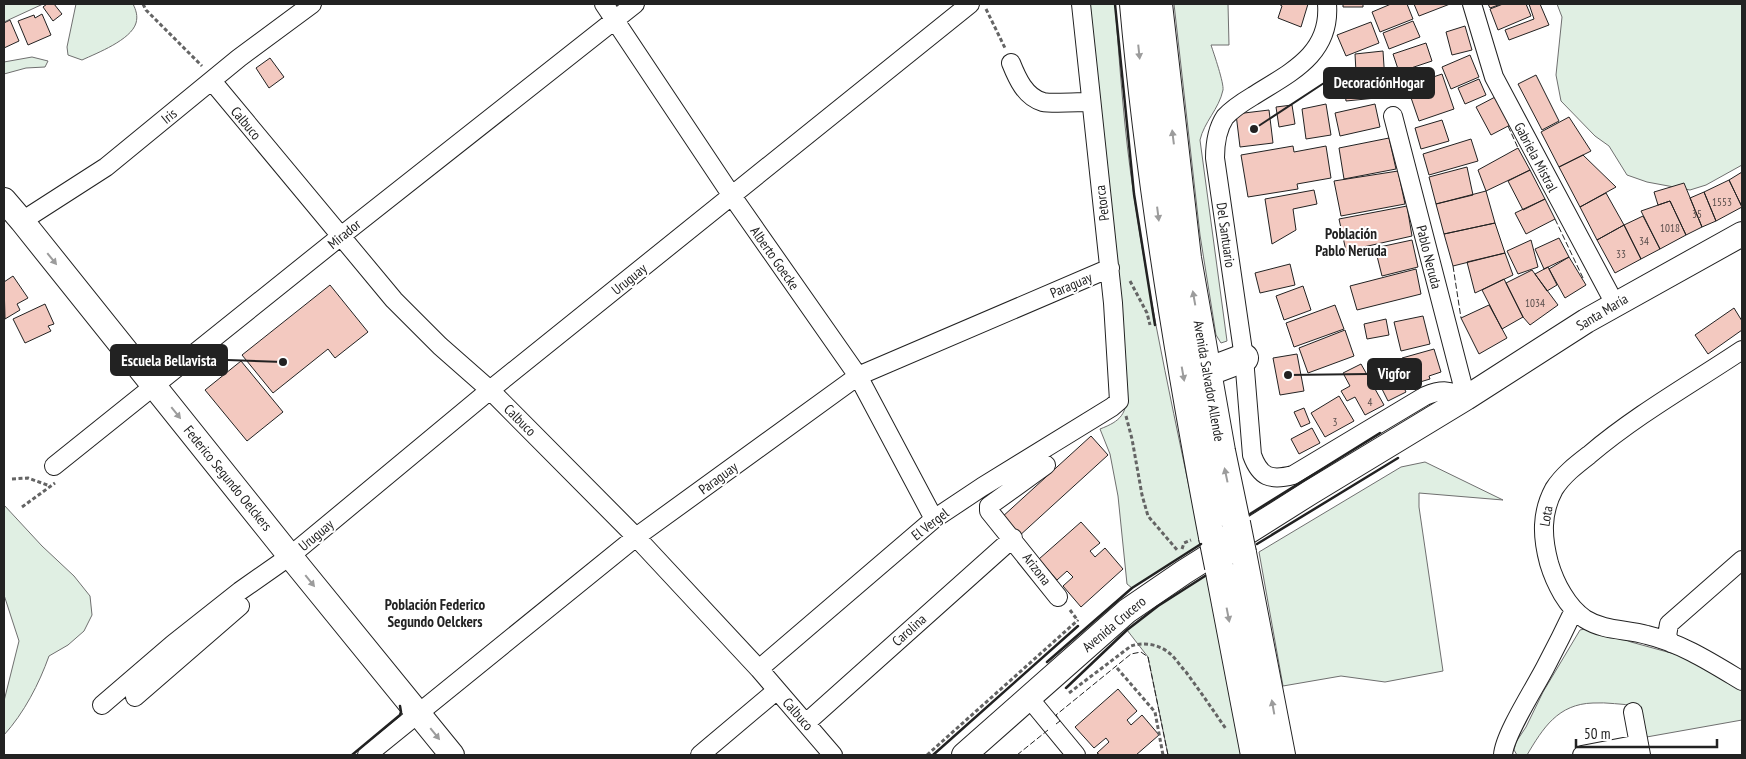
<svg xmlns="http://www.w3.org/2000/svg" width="1746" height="759" viewBox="0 0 1746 759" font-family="'PT Sans Narrow',sans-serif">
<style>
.green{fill:#e0efe3;stroke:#6f6f6f}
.building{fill:#f3c9c0;stroke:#222}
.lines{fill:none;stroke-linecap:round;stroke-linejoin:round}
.minor-casing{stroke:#222;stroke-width:20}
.secondary-casing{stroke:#222;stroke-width:26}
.trunk-casing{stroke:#222;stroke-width:30}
.path{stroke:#646464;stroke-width:3;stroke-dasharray:4 2.5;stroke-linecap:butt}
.minor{stroke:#fff;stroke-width:18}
.secondary{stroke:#fff;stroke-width:24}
.trunk{stroke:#fff;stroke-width:28}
.trunk-bridge-casing{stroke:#222;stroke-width:30;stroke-linecap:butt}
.trunk-bridge{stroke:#fff;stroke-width:28}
.fence{stroke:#222;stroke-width:1;stroke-dasharray:6 2.5;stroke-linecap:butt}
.wall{stroke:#222;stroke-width:2.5}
.oneway{fill:#9c9c9c}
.labels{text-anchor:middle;stroke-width:4;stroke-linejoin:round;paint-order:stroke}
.number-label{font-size:11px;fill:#564c4a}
.street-label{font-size:14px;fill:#222;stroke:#fff}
.neighbourhood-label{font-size:15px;font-weight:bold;fill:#222;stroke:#fff}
.leader{fill:none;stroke:#222;stroke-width:2}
.callout-dot{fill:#222;stroke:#fff;stroke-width:2}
.callout{fill:#222;stroke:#222;stroke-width:2}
.callout-label{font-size:15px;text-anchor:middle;font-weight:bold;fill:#fff}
</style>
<rect width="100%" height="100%" fill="#fff"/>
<!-- green -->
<path class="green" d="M4 4H43L4 22Z
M76 4H133C136 10 138 16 136 23 131 40 97 53 82 60L68 55 67 47Z
M1089 4H1115C1120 68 1124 132 1134 196 1151 313 1177 428 1201 544L1132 588 1127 584 1118 496 1110 454 1100 429C1121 421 1127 414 1127 391Z
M1174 4H1228L1229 45H1211C1214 54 1224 83 1223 90 1219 109 1204 122 1200 140L1227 341 1221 343 1216 335 1200 235Z
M1557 4H1742V165L1706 185 1690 190 1647 182 1627 175 1609 146 1595 136 1561 101 1556 75 1562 17Z
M32 57 48 61 45 67 26 68 4 74V62Z
M1425 462 1503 500 1419 493V507L1443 671 1385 682 1341 676 1283 686 1259 552 1401 467Z
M4 505 42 546 74 576 90 596 92 615 84 631 68 645 49 656C39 684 24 713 4 735V701L19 641 4 595Z
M1208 574 1242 755H1168L1148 657 1127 630 1158 606Z
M1593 627 1631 642 1682 656 1742 689V720L1641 738 1636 705C1622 705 1607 702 1593 703 1558 704 1543 728 1527 755H1517L1514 750 1516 742 1526 727 1543 692 1580 630Z"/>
<!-- building -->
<path class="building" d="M47 4H54L62 14 53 21 43 7Z
M1279 4H1308L1301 27 1278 18 1282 6Z
M1343 4H1363V7H1343Z
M1391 4H1407L1413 19 1380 32 1372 12Z
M1414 4H1450L1419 16Z
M1488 4H1501L1490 8Z
M1503 4H1526L1531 16 1498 30 1490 9Z
M1529 4H1540L1549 25 1509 40 1505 30 1534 19Z
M42 14 51 35 28 45 18 21 34 15 35 18Z
M10 20 19 41 4 48V23Z
M1413 21 1420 37 1389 49 1383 33Z
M1371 22 1379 43 1346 56 1337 35Z
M1465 26 1472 50 1452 55 1446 32Z
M1426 43 1432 61 1399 72 1393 54Z
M1383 51 1386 97 1346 101 1343 73 1356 72 1355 54Z
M1470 55 1479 77 1451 89 1442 67Z
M270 58 284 77 269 88 256 68Z
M1442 74 1454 109 1419 121 1407 86Z
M1536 75 1559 121 1542 130 1518 84Z
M1479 79 1486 95 1465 104 1458 88Z
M1497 96 1512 124 1491 135 1476 107Z
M1326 104 1331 135 1306 139 1302 109Z
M1375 104 1380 127 1340 136 1335 113Z
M1292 105 1295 124 1279 127 1276 107Z
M1269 110 1273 143 1240 147 1236 114Z
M1569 117 1591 151 1559 167 1541 132Z
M1442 120 1449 141 1421 149 1415 128Z
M1389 138 1396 169 1344 179 1339 148Z
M1471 139 1478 161 1429 175 1423 154Z
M1293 146 1294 152 1326 146 1331 178 1297 184 1298 189 1248 197 1241 155Z
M1518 148 1530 170 1486 191 1478 170Z
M1583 155 1616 187 1580 207 1559 167Z
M1467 167 1473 195 1436 204 1429 177Z
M1530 170 1545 199 1523 210 1508 181Z
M1398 171 1405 204 1341 216 1334 181Z
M1742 172V207L1729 180Z
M1729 180 1742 207 1716 221 1704 192Z
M1684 183 1702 227 1686 235 1670 201 1658 205 1654 192Z
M1314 190 1317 204 1293 209 1296 230 1272 244 1265 199Z
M1486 191 1495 223 1444 234 1436 204Z
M1704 192 1716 221 1702 227 1690 198Z
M1606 193 1624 225 1597 240 1580 207Z
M1545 199 1555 219 1526 234 1515 213Z
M1670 201 1686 235 1660 249 1641 211Z
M1407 206 1412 236 1346 251 1339 219Z
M1643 216 1660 249 1641 259 1624 225Z
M1495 223 1505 253 1453 266 1444 234Z
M1624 225 1641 259 1615 273 1597 240Z
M1559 238 1569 257 1544 269 1535 249Z
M1412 240 1418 267 1382 276 1375 248Z
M1531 240 1538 267 1518 274 1507 251Z
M1505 253 1513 275 1475 293 1467 262Z
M1569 257 1586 285 1565 298 1549 269Z
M1290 264 1295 285 1260 293 1255 273Z
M1548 267 1557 285 1547 291 1535 274Z
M1416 269 1421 294 1357 310 1350 286Z
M1532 270 1558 305 1530 325 1523 317 1506 283Z
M13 276 28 298 17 304 20 310 5 319 4 282Z
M1504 279 1523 317 1502 329 1482 290Z
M330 285 368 332 335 358 328 349 273 393 242 355Z
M1303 286 1311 310 1284 320 1276 296Z
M45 304 54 324 48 326 51 331 25 343 13 319Z
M1335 305 1344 329 1294 347 1286 323Z
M1489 305 1507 338 1479 354 1461 318Z
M1734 308 1742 321V330L1708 354 1695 335Z
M1423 316 1430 344 1401 351 1394 322Z
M1386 319 1389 335 1367 339 1364 324Z
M1345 330 1354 356 1308 373 1299 348Z
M1434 349 1441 372 1429 376 1430 379 1410 385 1402 358Z
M1297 354 1304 391 1280 395 1273 358Z
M241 361 283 412 247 441 205 390Z
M1392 363 1406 392 1388 401 1374 373Z
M1361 364 1384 405 1365 415 1355 397 1347 401 1341 391 1350 386 1343 373Z
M1339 396 1354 421 1325 437 1311 413Z
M1304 408 1310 423 1301 427 1294 412Z
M1312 428 1320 443 1299 454 1291 439Z
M1091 436 1108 455 1018 537 1001 518Z
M1081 522 1100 543 1090 551 1095 557 1105 548 1123 569 1081 607 1063 586 1073 577 1067 571 1057 580 1039 559Z
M1118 689 1137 711 1127 720 1131 725 1142 715 1159 735 1136 755H1100L1097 753 1109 742 1106 738 1094 748 1075 727Z"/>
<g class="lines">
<!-- minor casing -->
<g class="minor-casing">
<path id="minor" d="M604 4 732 196 858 376 934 519
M1327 4C1331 55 1289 73 1253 96 1243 102 1233 108 1225 117 1217 129 1215 143 1215 158L1244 358 1252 455C1260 477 1270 481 1293 475L1425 396C1442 389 1450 390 1466 398
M1472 4 1494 77 1615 304
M1011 63C1017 78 1025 97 1043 102 1051 104 1080 102 1091 102
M212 81 394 300 440 346 490 390 636 537 759 669 833 755
M1393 116 1466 398
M22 221 106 167 239 58 312 4
M1742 350C1691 384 1636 415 1589 455 1576 465 1563 475 1554 489 1541 513 1542 537 1549 563 1555 583 1567 607 1585 619 1604 631 1626 629 1647 635 1681 643 1712 663 1742 681
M1046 465 989 506V511L1058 597
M54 466 341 236 635 4
M1671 643 1667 636 1669 624 1742 560
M759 669 934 519 982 487 1112 407 1119 401 1113 303 1081 4
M135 697 240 606
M1029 698 1076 755
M102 705 173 644 240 591 290 556 490 390 970 4
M1633 712 1641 755
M806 723 1013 538
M367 755 636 537 858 376 1110 268
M700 755 777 690
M1503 755C1504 735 1536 686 1546 666 1556 647 1565 629 1574 610
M1582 755 1639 744"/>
</g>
<!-- secondary casing -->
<g class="secondary-casing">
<path id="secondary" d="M4 200 22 221 290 556 452 755
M964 755 1127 611 1184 572 1311 492 1466 398 1586 321 1742 234"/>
</g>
<!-- trunk casing -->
<g class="trunk-casing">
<path id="trunk" d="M1134 4C1150 183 1179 360 1213 537
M1158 4 1187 258 1221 451 1236 523
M1207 372 1244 358
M1242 553 1281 755
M1219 567 1255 755"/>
</g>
<!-- path -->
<path class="path" d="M143 4 146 10 202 66
M986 9 1005 48
M1130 281 1147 313 1150 325
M1126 416 1132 439 1142 495 1148 516 1178 551
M12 479 28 478 50 486
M22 507 55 483
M1182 549 1184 543 1191 540
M1070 610 1078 621
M1117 668 1155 712 1163 755
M1069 693 1131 646C1143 642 1158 644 1168 652 1175 657 1180 666 1186 672 1200 691 1213 710 1226 729
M927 755 1078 620"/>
<!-- minor -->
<use href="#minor" class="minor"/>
<!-- secondary -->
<use href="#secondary" class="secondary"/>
<!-- trunk -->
<use href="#trunk" class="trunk"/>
<!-- trunk-bridge casing -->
<g class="trunk-bridge-casing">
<path id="trunk-bridge" d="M1236 523 1242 553
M1213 537 1219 567"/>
</g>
<!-- trunk-bridge -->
<use href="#trunk-bridge" class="trunk-bridge"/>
<!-- fence -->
<path class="fence" d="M1508 126 1518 148
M1555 219 1583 278
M1453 266 1461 318
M1056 724 1060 721 1056 715 1131 654 1141 652 1148 657 1168 755
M1017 755 1048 730"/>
<!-- wall -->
<path class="wall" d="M1115 4 1134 194 1155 325
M1250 514 1380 433
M1257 544 1398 458
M1047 662 1132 588 1201 544
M1066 688 1127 630 1158 606 1205 576
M352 755 400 715 401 712 400 706
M933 755 1078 626"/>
</g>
<!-- one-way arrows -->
<defs><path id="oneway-solid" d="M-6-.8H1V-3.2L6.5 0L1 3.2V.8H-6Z" transform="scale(1.25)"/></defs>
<g class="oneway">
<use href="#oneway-solid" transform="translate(1139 52) rotate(84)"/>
<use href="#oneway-solid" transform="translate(1173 137) rotate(-97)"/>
<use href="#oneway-solid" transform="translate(1158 214) rotate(83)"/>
<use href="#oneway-solid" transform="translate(52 259) rotate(51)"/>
<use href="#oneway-solid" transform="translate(1194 298) rotate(-100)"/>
<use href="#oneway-solid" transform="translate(1183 374) rotate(80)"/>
<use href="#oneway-solid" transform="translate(176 413) rotate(51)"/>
<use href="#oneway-solid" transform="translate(1226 475) rotate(-102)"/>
<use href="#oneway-solid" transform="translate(310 581) rotate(51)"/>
<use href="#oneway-solid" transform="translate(1228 615) rotate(79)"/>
<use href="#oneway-solid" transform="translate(1273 707) rotate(-100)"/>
<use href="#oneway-solid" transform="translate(435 734) rotate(51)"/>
</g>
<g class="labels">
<!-- number labels -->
<g class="number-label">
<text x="1722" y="206">1553</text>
<text x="1697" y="218">35</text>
<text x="1670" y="232">1018</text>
<text x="1644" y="245">34</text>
<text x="1621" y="258">33</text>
<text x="1535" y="307">1034</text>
<text x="1370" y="406">4</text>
<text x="1335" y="426">3</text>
</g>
<!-- street labels -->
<g class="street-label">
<text transform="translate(169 116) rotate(-39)" y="5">Iris</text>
<text transform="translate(246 123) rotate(50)" y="5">Calbuco</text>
<text transform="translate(1536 157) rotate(62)" y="5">Gabriela Mistral</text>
<text transform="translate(1102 203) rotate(-97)" y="5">Petorca</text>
<text transform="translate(344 234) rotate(-39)" y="5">Mirador</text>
<text transform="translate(1226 235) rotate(82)" y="5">Del Santuario</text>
<text transform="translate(1429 257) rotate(76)" y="5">Pablo Neruda</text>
<text transform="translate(775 258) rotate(55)" y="5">Alberto Goecke</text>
<text transform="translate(629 279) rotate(-39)" y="5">Uruguay</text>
<text transform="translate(1071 285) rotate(-23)" y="5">Paraguay</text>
<text transform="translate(1602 312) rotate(-31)" y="5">Santa María</text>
<text transform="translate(1209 381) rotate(80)" y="5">Avenida Salvador Allende</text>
<text transform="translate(520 420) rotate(45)" y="5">Calbuco</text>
<text transform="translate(228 478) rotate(51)" y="5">Federico Segundo Oelckers</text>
<text transform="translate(718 478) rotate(-36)" y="5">Paraguay</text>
<text transform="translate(1546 516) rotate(-80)" y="5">Lota</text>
<text transform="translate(930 524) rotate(-38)" y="5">El Vergel</text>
<text transform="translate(316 535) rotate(-40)" y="5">Uruguay</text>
<text transform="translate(1037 569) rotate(52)" y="5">Arizona</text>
<text transform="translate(1114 624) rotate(-40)" y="5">Avenida Crucero</text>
<text transform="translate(909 630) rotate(-42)" y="5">Carolina</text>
<text transform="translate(798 714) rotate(49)" y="5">Calbuco</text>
</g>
<!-- neighbourhood labels -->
<g class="neighbourhood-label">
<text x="1351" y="239">Población<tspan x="1351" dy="17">Pablo Neruda</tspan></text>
<text x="435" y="610">Población Federico<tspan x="435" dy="17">Segundo Oelckers</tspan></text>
</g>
</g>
<!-- callouts -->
<path class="leader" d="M1254 129L1324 83M283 362L227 360M1288 375L1368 374"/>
<g class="callout-dot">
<circle cx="1254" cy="129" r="5"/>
<circle cx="283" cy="362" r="5"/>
<circle cx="1288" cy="375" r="5"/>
</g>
<g class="callout">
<rect x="1324" y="68" width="110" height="30" rx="5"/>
<rect x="111" y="345" width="116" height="30" rx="5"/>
<rect x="1368" y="359" width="53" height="30" rx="5"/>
</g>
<g class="callout-label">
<text x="1379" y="88">DecoraciónHogar</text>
<text x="169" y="366">Escuela Bellavista</text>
<text x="1394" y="379">Vigfor</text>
</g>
<!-- border -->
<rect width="1746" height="759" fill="none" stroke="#222222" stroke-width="10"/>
<!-- scale -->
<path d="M1576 739v8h141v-8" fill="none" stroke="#222222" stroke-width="2.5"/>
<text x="1584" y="739" font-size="15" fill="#222222" stroke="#ffffff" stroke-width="4" paint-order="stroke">50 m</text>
</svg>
